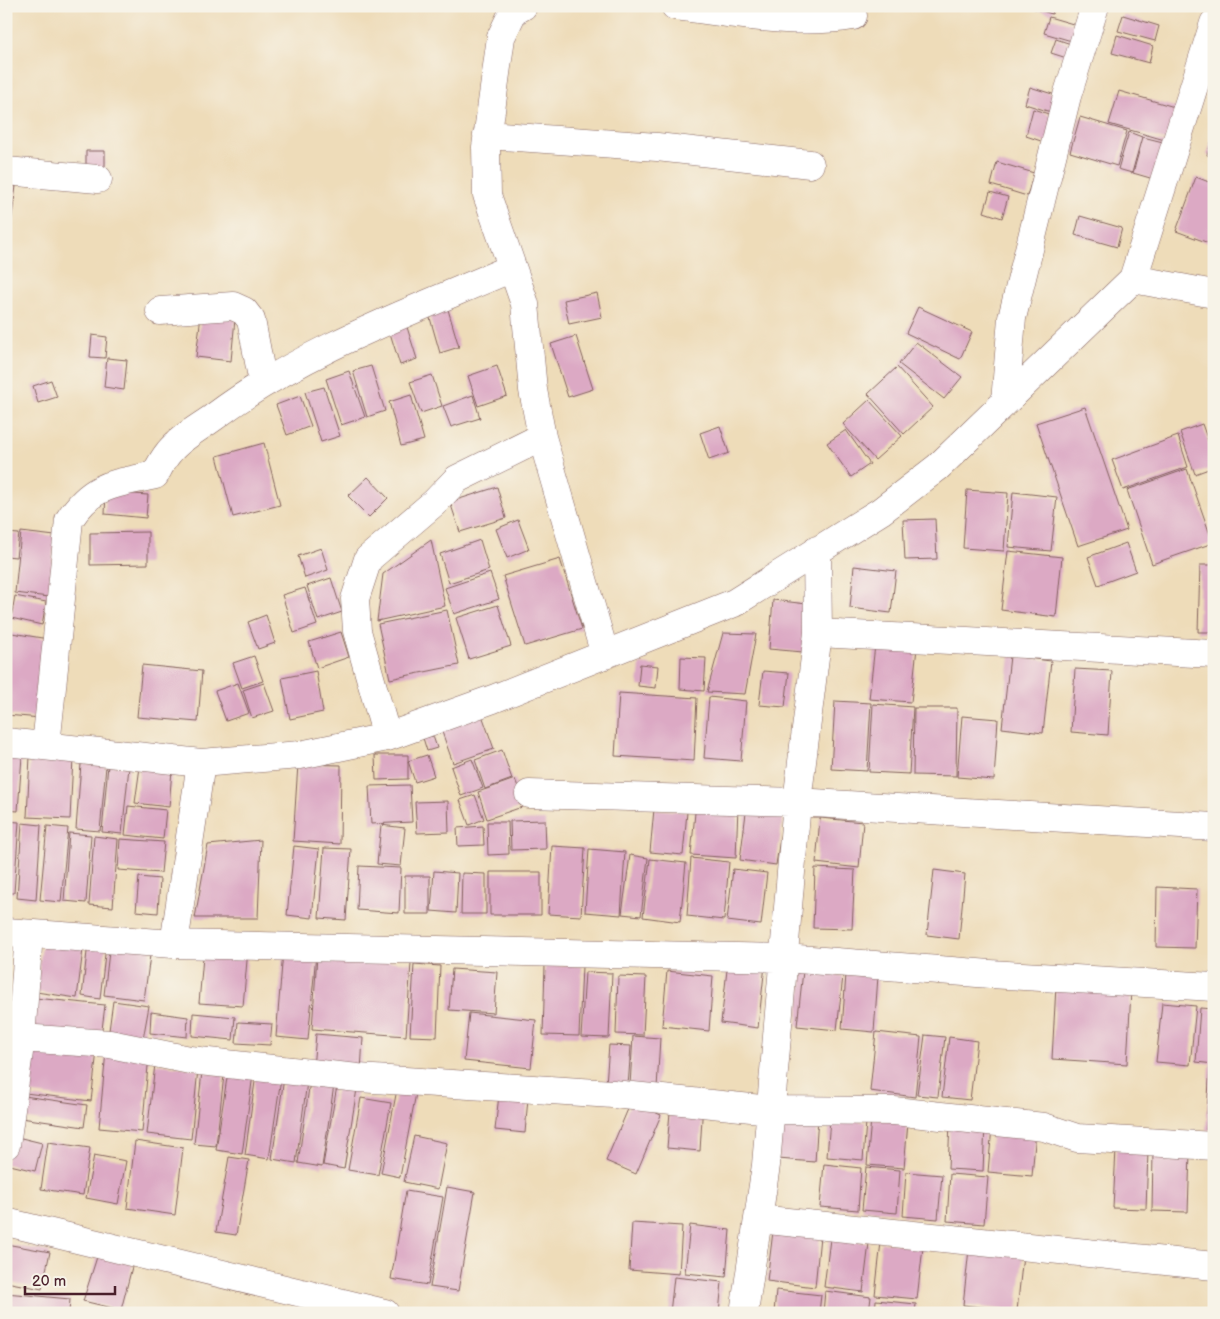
<svg xmlns="http://www.w3.org/2000/svg" width="1220" height="1319" viewBox="0 0 1220 1319" font-family="'Balsamiq Sans',sans-serif">
<style>
.building{fill:#dca9c4}
.lines{fill:none;stroke-linecap:round;stroke-linejoin:round}
.minor-casing{stroke:#83615d;stroke-width:29}
.minor{stroke:#fff;stroke-width:28}
</style>
<rect width="100%" height="100%" fill="#f7f3e8"/>
<filter id="ink" filterUnits="userSpaceOnUse"><feTurbulence type="fractalNoise" baseFrequency=".02" numOctaves="2"/><feDisplacementMap in="SourceGraphic" scale="10" xChannelSelector="R" yChannelSelector="G"/><feConvolveMatrix kernelMatrix="1 2 1 2 8 2 1 2 1" color-interpolation-filters="sRGB"/></filter>
<filter id="wash" filterUnits="userSpaceOnUse"><feTurbulence type="fractalNoise" baseFrequency=".0096" numOctaves="4" result="noise"/><feDisplacementMap in="SourceGraphic" scale="20" xChannelSelector="R" yChannelSelector="G"/><feGaussianBlur stdDeviation="1.12" result="paint"/><feColorMatrix in="noise" values="0 0 0 0 0 0 0 0 0 0 0 0 0 0 0 0 0 1.4 0 .05"/><feComposite in="paint" operator="in"/></filter>
<g filter="url(#wash)">
<rect width="100%" height="100%" fill="#eedcb9"/>
<g id="blocks">
<!-- building -->
<path class="building" d="M1033 6H1055L1052 14 1032 8Z
M1123 15 1159 26 1155 41 1118 31Z
M1049 17 1080 26 1075 42 1044 33Z
M1117 35 1153 46 1149 63 1112 53Z
M1056 39 1077 46 1073 60 1051 53Z
M1030 87 1062 97 1057 114 1025 104Z
M1119 91 1178 108 1168 141 1109 124Z
M1033 109 1055 116 1047 143 1026 136Z
M1080 117 1127 131 1117 166 1070 152Z
M1129 132 1142 137 1132 173 1118 169Z
M1143 137 1167 143 1157 180 1133 173Z
M1213 137H1214V158L1207 155Z
M86 151H105V170H86Z
M997 162 1034 173 1027 196 991 185Z
M1196 177 1214 184V245L1176 231Z
M6 185 16 186 10 231 6 230Z
M990 192 1008 197 1002 218 984 212Z
M1080 216 1122 228 1117 247 1075 235Z
M597 293 602 317 569 324 564 300Z
M447 306 459 347 440 353 428 311Z
M918 307 972 332 960 359 906 333Z
M201 315 235 319 231 361 196 357Z
M406 324 417 359 400 365 389 330Z
M92 335 107 337 105 358 90 357Z
M576 336 593 389 568 397 551 344Z
M916 342 962 377 944 399 899 364Z
M107 358 127 360 124 390 104 387Z
M371 366 385 411 367 417 353 371Z
M497 366 507 396 478 406 468 376Z
M897 367 933 407 904 434 868 394Z
M349 371 365 417 341 425 326 379Z
M432 375 442 406 421 413 410 382Z
M51 380 57 397 38 403 33 386Z
M324 387 340 436 321 442 305 392Z
M411 395 424 440 401 446 389 402Z
M473 395 480 418 451 427 443 406Z
M300 396 311 426 287 435 276 405Z
M869 400 902 436 875 460 843 424Z
M1085 407 1127 530 1078 546 1036 423Z
M1202 424 1214 458V467L1195 474 1180 432Z
M720 426 729 453 709 460 700 433Z
M846 430 870 464 851 477 827 443Z
M1178 436 1188 467 1123 490 1112 460Z
M264 443 280 505 233 517 217 456Z
M1187 469 1213 543 1152 564 1127 490Z
M368 477 388 498 369 517 348 496Z
M497 487 506 518 460 532 450 502Z
M967 490 1008 493 1004 551 963 548Z
M106 492 148 495 146 518 105 514Z
M1013 492 1057 497 1051 551 1008 547Z
M935 519 937 559 905 560 903 520Z
M518 520 529 549 507 558 496 529Z
M21 532 55 536 49 597 15 593Z
M148 532V564L90 565V533Z
M6 533 19 534 16 557 6 556Z
M431 540 445 606 377 621 383 574Z
M480 540 489 570 449 583 440 554Z
M1126 543 1136 571 1098 585 1088 557Z
M321 548 328 570 305 578 298 556Z
M1008 551 1062 557 1056 617 1001 610Z
M560 559 582 629 525 646 503 576Z
M1200 565H1214V632H1198Z
M854 566 896 571 891 613 850 608Z
M490 573 499 599 454 614 445 588Z
M331 578 342 612 318 620 307 586Z
M305 588 317 625 294 633 282 595Z
M15 596 46 602 42 625 11 618Z
M773 600 807 604 803 652 769 649Z
M498 605 511 646 469 659 456 618Z
M447 610 459 665 390 679 378 624Z
M266 615 275 643 258 649 248 622Z
M6 632 54 640 41 718 6 715Z
M341 632 349 657 317 668 309 642Z
M723 633 756 634 745 694 707 692Z
M875 645 917 648 911 702 869 699Z
M254 656 263 681 242 688 233 663Z
M1010 656 1051 661 1043 733 1002 728Z
M681 657 706 658 704 691 680 689Z
M640 664 658 666 656 688 638 686Z
M142 665 202 671 198 722 137 717Z
M1075 669 1112 671 1108 735 1071 732Z
M316 671 323 712 290 719 282 678Z
M763 671 789 673 785 707 759 705Z
M238 683 249 713 226 721 215 691Z
M264 683 274 711 252 718 243 690Z
M619 693 697 698 694 761 615 756Z
M709 697 746 701 741 761 704 758Z
M835 701 871 703 867 771 831 769Z
M873 704 913 707 909 774 869 772Z
M914 708H957L956 776 913 775Z
M482 715 494 749 453 763 441 729Z
M962 716 998 719 994 780 957 777Z
M433 736 437 748 427 751 423 738Z
M502 750 512 779 485 789 475 760Z
M6 755 22 756 18 811 6 810Z
M375 755H408V779L376 780Z
M427 755 434 776 415 782 408 761Z
M30 756 73 758 70 819 27 817Z
M472 759 483 788 461 796 451 767Z
M81 764 106 766 100 831 76 829Z
M298 764 341 765 340 844 293 841Z
M108 765 129 767 122 834 102 832Z
M140 767 172 770 169 807 135 803Z
M515 779 525 806 487 819 478 792Z
M410 785 412 822 371 824 369 786Z
M475 795 484 819 469 825 460 800Z
M448 801 449 832 417 833 415 802Z
M696 802 738 807 736 858 691 855Z
M747 805 784 811 776 865 740 860Z
M128 806 166 810 163 839 125 835Z
M654 809 687 812 683 855 650 852Z
M820 818 863 822 859 868 816 863Z
M545 820 546 849 511 850 510 821Z
M6 821 19 822 14 893H6Z
M487 822H508L509 854 488 855Z
M22 823 41 825 36 900 17 898Z
M381 825 405 828 401 866 377 864Z
M47 826 68 828 61 902 40 900Z
M483 826 484 845 458 846 457 828Z
M69 833 91 835 86 903 64 901Z
M94 836 118 839 113 907 89 905Z
M120 839 164 842 161 873 118 870Z
M261 840 258 918H195L208 845Z
M294 846 319 849 312 918 287 915Z
M552 846 585 848 581 916 548 914Z
M324 848 351 849 346 920 319 918Z
M589 849 625 852 621 915 585 912Z
M630 855 648 858 641 916 622 914Z
M691 858 729 862 724 920 687 916Z
M650 859 686 863 680 922 643 917Z
M359 866 401 868 399 913 357 910Z
M815 868 855 870 852 929 813 928Z
M733 869 767 873 761 925 727 921Z
M934 870 965 874 959 939 927 935Z
M434 871 458 873 456 913 431 911Z
M490 872H541V915H490Z
M462 873 486 874V914H461Z
M405 876H430V914H405Z
M139 877 160 879 158 913 136 911Z
M1157 887 1197 889 1195 948 1156 947Z
M43 936 84 941 77 998 36 992Z
M88 943 106 945 100 999 82 996Z
M110 943 151 948 144 1000 104 995Z
M204 945 248 949 243 1006 199 1003Z
M283 952 316 954 308 1040 276 1037Z
M317 956 411 963 406 1036 312 1029Z
M728 961 765 965 758 1028 721 1023Z
M414 964 440 966 437 1037 410 1036Z
M545 965 582 966 579 1036 543 1035Z
M452 969 497 972 494 1013 449 1010Z
M667 971 713 976 709 1031 662 1026Z
M803 971 843 976 837 1030 797 1026Z
M585 972 612 973 609 1038 581 1037Z
M846 974 878 976 874 1032 842 1029Z
M618 976 646 977 643 1035 616 1034Z
M1056 986 1131 991 1127 1064 1052 1059Z
M35 998 105 1005 101 1038 29 1034Z
M113 1001 149 1006 142 1045 108 1038Z
M1162 1003 1196 1006 1190 1065 1156 1062Z
M1200 1008 1214 1009V1064L1196 1062Z
M151 1012 188 1017 187 1037 150 1033Z
M193 1013 235 1017 233 1040 192 1036Z
M469 1013 536 1020 531 1068 464 1061Z
M238 1022 272 1024 270 1045 236 1043Z
M876 1032 921 1037 915 1097 870 1091Z
M316 1034 363 1038 361 1071 313 1068Z
M925 1035 945 1037 938 1097 917 1095Z
M633 1036 660 1038 657 1088 630 1086Z
M949 1037 977 1041 970 1100 942 1097Z
M31 1043 97 1051 91 1101 25 1093Z
M609 1045 631 1046 628 1086 606 1084Z
M106 1051 149 1055 142 1132 99 1128Z
M155 1064 198 1069 191 1139 147 1134Z
M1210 1065H1214V1130H1206Z
M228 1071 253 1075 242 1154 216 1150Z
M202 1072 224 1075 216 1146 194 1144Z
M256 1074 281 1078 269 1159 245 1155Z
M284 1078 307 1082 296 1163 272 1159Z
M310 1081 334 1085 322 1167 298 1163Z
M398 1084 417 1088 400 1177 381 1173Z
M337 1086 357 1089 344 1169 323 1165Z
M499 1095 528 1098 525 1133 495 1130Z
M24 1096 87 1105 84 1127 21 1118Z
M361 1098 391 1103 378 1175 348 1170Z
M671 1100 703 1102 700 1151 667 1148Z
M631 1102 661 1115 636 1174 606 1161Z
M782 1113 818 1117 815 1162 778 1159Z
M830 1119 866 1122 863 1160 827 1157Z
M871 1119 908 1122 904 1168 867 1165Z
M950 1122 985 1124 983 1171 948 1169Z
M992 1127 1036 1131 1032 1176 988 1172Z
M13 1136 42 1143 35 1171 6 1164Z
M414 1136 447 1143 438 1189 404 1182Z
M135 1141 183 1148 175 1215 127 1208Z
M48 1142 90 1148 83 1195 41 1189Z
M1116 1149 1148 1151 1146 1209 1113 1208Z
M1153 1152 1190 1153 1188 1212 1152 1211Z
M94 1155 126 1161 118 1204 86 1198Z
M229 1157 249 1160 236 1235 216 1232Z
M824 1164 861 1168 858 1210 820 1207Z
M866 1167 900 1170 897 1213 862 1210Z
M906 1172 942 1175 938 1219 903 1216Z
M950 1174 988 1177 984 1224 947 1221Z
M447 1187 475 1192 458 1291 430 1287Z
M406 1191 443 1197 428 1285 391 1279Z
M632 1223 682 1226 679 1274 629 1270Z
M690 1225 730 1230 726 1277 685 1273Z
M773 1231 820 1236 815 1287 767 1281Z
M830 1239 869 1243 863 1292 824 1287Z
M881 1242 923 1247 917 1299 875 1295Z
M6 1244 50 1252 42 1289 6 1282Z
M969 1249 1023 1255 1017 1311 963 1305Z
M97 1257 133 1263 121 1310 83 1301Z
M674 1277 722 1282 719 1313H670Z
M776 1290 821 1295 819 1313H774Z
M825 1291 871 1297 869 1313H823Z
M6 1293 70 1299 69 1313H6Z
M876 1300 916 1304 915 1313H875Z"/>
</g>
</g>
<g filter="url(#ink)">
<use href="#blocks" fill-opacity="0" stroke="#83615d" stroke-width="1"/>
<g class="lines">
<!-- minor casing -->
<g class="minor-casing">
<path id="minor" d="M675 6C733 13 794 26 853 16
M487 135 657 147 810 164
M6 171 98 179
M1133 279 1214 294
M160 311 233 306 244 311 251 320 263 383
M1005 402 1012 318 1067 96 1095 6
M542 437 605 655
M818 633 1214 654
M387 737 357 631 355 599 368 559 435 502 457 479 542 437 533 390 525 304 487 195 486 147 501 37 513 12 523 6
M6 742 201 763 300 755 387 737 493 699 734 603 881 511 938 467 1133 279 1214 23
M46 746 69 520C93 483 115 484 155 475 159 467 163 459 169 452 180 438 199 428 214 417 303 350 410 312 512 268
M529 794 797 802 1214 827
M6 932 174 944 785 958 990 974 1214 987
M174 944 201 763
M21 1038 110 1044 190 1060 358 1078 613 1094 771 1110 894 1111 1044 1127 1077 1138 1214 1146
M6 1145 21 1038 29 934
M758 1219 1214 1266
M6 1222 385 1313
M744 1313 766 1165 797 802 818 633 817 550"/>
</g>
<!-- minor -->
<use href="#minor" class="minor"/>
</g>
</g>
<!-- margin -->
<rect width="1220" height="1319" fill="none" stroke="#f7f3e8" stroke-width="25"/>
<!-- scale -->
<path d="M25 1286v8h90v-8" fill="none" stroke="#4a1f2b" stroke-width="2.5"/>
<text x="32" y="1286" font-size="15" fill="#4a1f2b" stroke="#f7f3e8" stroke-width="4" paint-order="stroke">20 m</text>
</svg>
